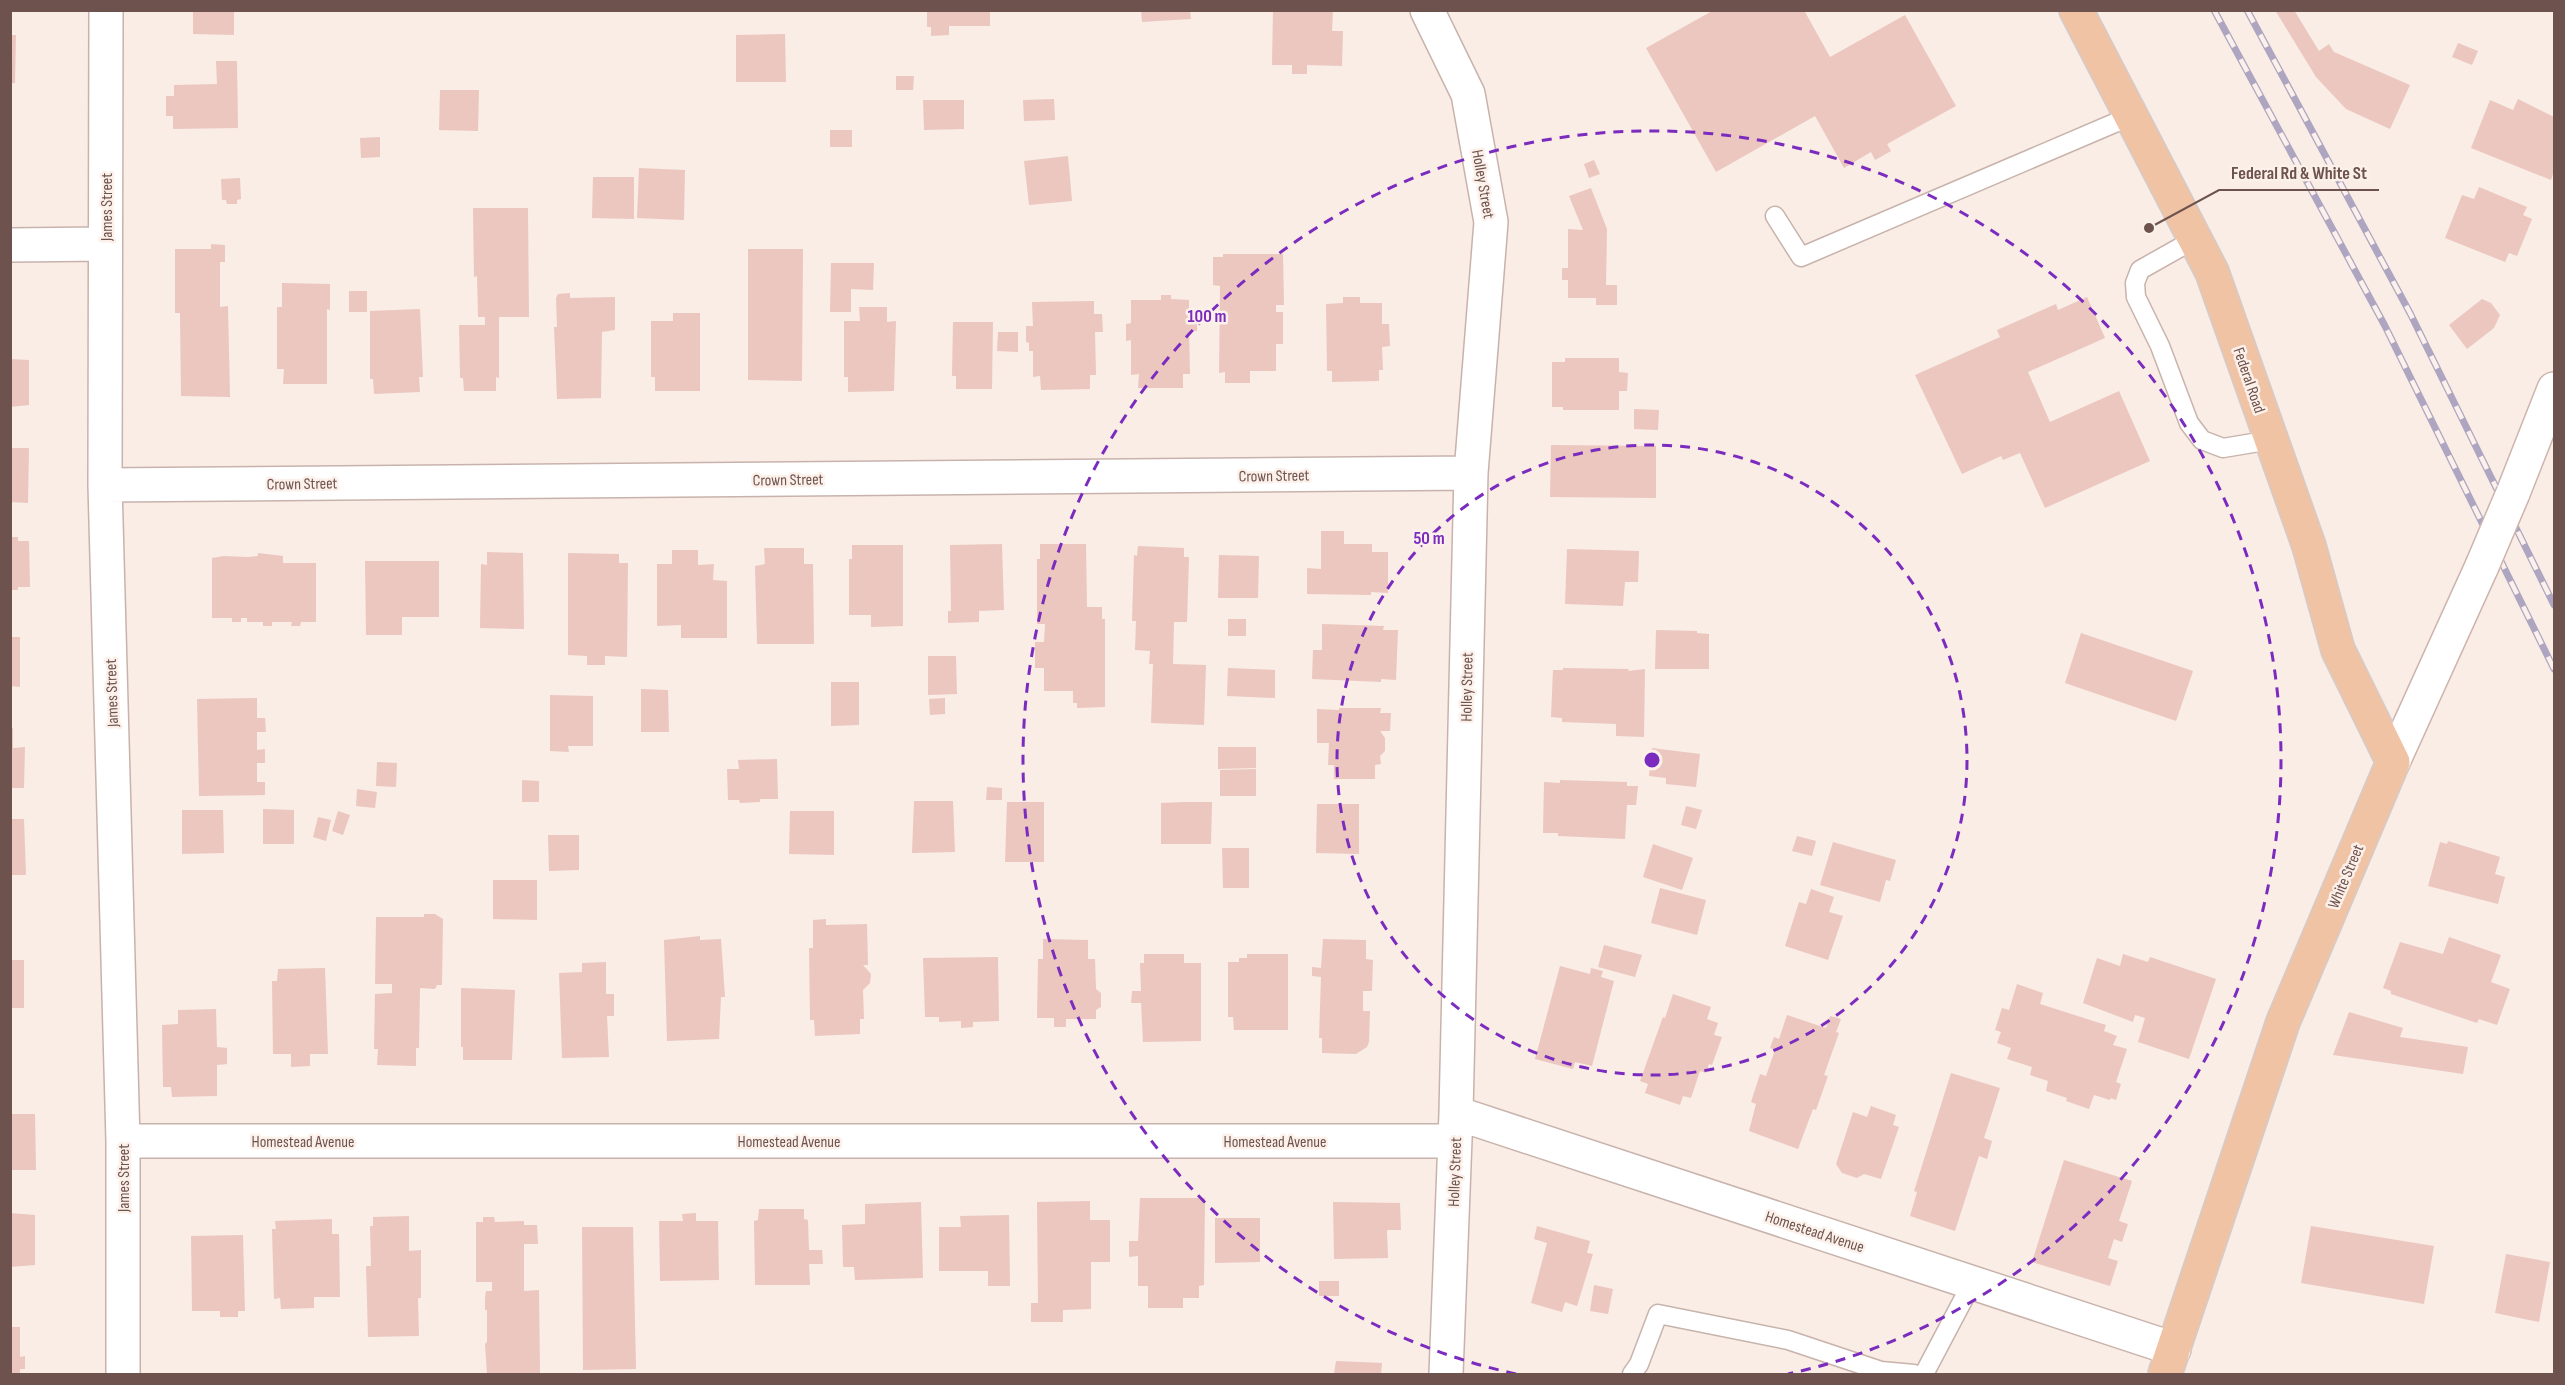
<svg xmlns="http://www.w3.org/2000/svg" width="2565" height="1385" viewBox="0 0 2565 1385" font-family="'Sofia Sans Condensed',sans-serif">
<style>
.building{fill:#ebc7c0}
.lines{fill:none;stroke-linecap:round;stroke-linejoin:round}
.lane-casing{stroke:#c8b3ac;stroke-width:21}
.street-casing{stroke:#c8b3ac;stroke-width:36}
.secondary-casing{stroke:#cdb4ad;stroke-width:36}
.primary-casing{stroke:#d4cbca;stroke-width:36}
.lane{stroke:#fff;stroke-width:18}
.street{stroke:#fff;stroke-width:33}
.secondary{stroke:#fff;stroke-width:33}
.primary{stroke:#f0c3a5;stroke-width:33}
.rail-casing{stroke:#aea5c1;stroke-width:7}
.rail{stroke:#fcf1ea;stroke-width:4.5;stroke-dasharray:14;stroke-linecap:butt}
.secondary-bridge-casing{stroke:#cdb4ad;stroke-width:36;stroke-linecap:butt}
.secondary-bridge{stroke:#fff;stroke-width:33}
.ring{fill:none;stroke:#7b2cbf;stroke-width:3;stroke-dasharray:10 8}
.labels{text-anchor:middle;stroke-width:5;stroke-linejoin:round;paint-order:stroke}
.street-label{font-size:16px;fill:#6e524d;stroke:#fcf1ea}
.centre{fill:#7b2cbf;stroke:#fcf1ea;stroke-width:3}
.ring-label{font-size:18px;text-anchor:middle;font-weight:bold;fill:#7b2cbf;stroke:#fcf1ea;stroke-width:5;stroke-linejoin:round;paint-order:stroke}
.leader{fill:none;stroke:#6e524d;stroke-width:2}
.callout-dot{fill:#6e524d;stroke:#fcf1ea;stroke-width:2}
.callout-label{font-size:18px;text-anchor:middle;font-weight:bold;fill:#6e524d;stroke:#fcf1ea;stroke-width:5;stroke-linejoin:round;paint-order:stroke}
</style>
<rect width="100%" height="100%" fill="#f9ede5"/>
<!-- building -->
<path class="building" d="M193 10H234V35L193 34Z
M927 10H990V26H949V35L931 36V27H927Z
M1141 10H1190L1191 19 1142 22Z
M1273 10H1333L1332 31H1343L1342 66 1307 65V74H1292V65H1272Z
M1714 10H1804L1830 57 1905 15 1956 106 1887 144 1891 151 1875 160 1871 152 1844 168 1815 116 1716 172 1646 48Z
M2275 10H2294L2319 51 2329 44 2334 52 2410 85 2390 129 2346 109 2316 77Z
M785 34 786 82H736V35Z
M10 35H16L15 83H10Z
M2458 43 2478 51 2472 65 2452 57Z
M216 61H237L238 128 173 129V116H166V96H174V85L217 84Z
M896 76H914L913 90H896Z
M440 90H479L478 131 439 130Z
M1054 99 1055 120 1024 121 1023 100Z
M2518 99 2554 117V171L2551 180 2471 148 2490 100 2513 110Z
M923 100H964V129L924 130Z
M830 130H852V147H830Z
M380 137V157L361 158 360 138Z
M1068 156 1072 201 1029 205 1024 161Z
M1594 160 1600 174 1589 178 1584 164Z
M639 168 685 170 684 220 637 218Z
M593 177H634V219L592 218Z
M240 178 241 199 237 200V204H227L226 200H222L221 179Z
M2479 187 2527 207 2523 215 2532 219 2517 256 2509 253 2505 262 2445 238 2462 195 2474 199Z
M1591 188 1607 229 1606 285H1617V305H1596V298H1568V280H1562V268H1568V229L1583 230 1569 196Z
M473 208H528L529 317H499V378L496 377V391H464L463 378H460L459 325H485V317H478L477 276 474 277Z
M211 244 225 245V262H220V307L228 306 230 397 181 396 180 313H175V249H211Z
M748 249H803L802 381 748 380Z
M1223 254H1283L1284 305H1276V312H1283V344H1276V371H1250V383H1225V372L1219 373 1220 286 1213 285V257H1223Z
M831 263H874L873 290 851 289V312H830Z
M282 283 330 284V310L327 309V384H283L284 369H277V307H282Z
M349 291H367V312H349Z
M570 293V298L615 297V330L602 332 601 398 557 399 554 327H557L556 298 558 294Z
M1161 295H1171V299L1189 300V312L1197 313V331H1189L1190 374H1183V388H1138L1139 374 1131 375V340L1126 341V324L1131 323V300H1161Z
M1343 297H1360V303H1382V324H1389L1390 346 1382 347 1383 370H1379V381L1332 382V371H1327L1326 304 1343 303Z
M2087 297 2105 338 2028 372 2050 422 2119 391 2150 461 2045 508 2020 453 2003 460 2001 456 1962 474 1915 375 2000 337 1997 330 2056 304 2058 310Z
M2482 299 2491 303 2500 315 2494 328 2467 349 2449 325Z
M1094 301V314H1102L1103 332H1095L1096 375H1090V389L1041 390 1040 376 1033 377V351H1029V343L1026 342V326H1033L1032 302Z
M859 307H887V322L896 321 894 391 848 392V377H844V321H860Z
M420 309 423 377H419L420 392 374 394 373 379H370V311Z
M673 313H700V391H655V377H651V321H673Z
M953 322H993L992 389H956V376H952Z
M998 332H1018V352L997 351Z
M1565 358H1619V372L1628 373 1627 391H1619V410H1563V407H1552V362H1565Z
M10 359 29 360V405L10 407Z
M1634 409 1659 410 1658 430 1634 429Z
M1551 445 1656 446V498L1550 497Z
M10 448H29L28 503 10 502Z
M1321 531H1344V544H1372V552H1388V593L1371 592V595L1307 594V568L1321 569Z
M10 537H18V541H29L30 587H18V590H10Z
M1002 544 1004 610 979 611V622L948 623V611H951L950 545Z
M1040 544H1086L1087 607H1102V619H1105V707L1077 708V703H1073V691H1044V668H1035V642H1044L1045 624H1037V559H1040Z
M852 545H903V626L871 627V615H849V559H852Z
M1138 546 1184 548V557H1189L1187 622H1174L1173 664 1206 665 1204 725 1151 723 1153 664H1149L1150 651 1135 650 1136 621H1132L1134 555 1137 556Z
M764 548H804V564H813L814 644H757L755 566 765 564Z
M1567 549 1639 551 1638 582H1625L1623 606 1565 604Z
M672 550H698V565L714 564 713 580 727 581V638H681V625L657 626V564H672Z
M487 552 523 553 524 629 480 628 481 564 487 565Z
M258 553 283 556V563H316V622H301L300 626H291L292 622H272V626H263V622H247V618H241V622H232V618H212V558L224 556 247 557 258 556Z
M568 553 619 554V563H628L627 657 605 656V665H587V656L568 655Z
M1219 555 1259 556 1258 598H1218Z
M365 561H439V617H402V635H366Z
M1228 619H1246V636H1228Z
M1322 624 1384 626 1383 630H1398L1396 680 1381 679V682L1312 679 1313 650H1322Z
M1656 630 1697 631V633L1709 634V669H1655Z
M2081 633 2193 671 2176 721 2065 683Z
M10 637H20V687L10 686Z
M928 656H956L957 694 928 695Z
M1228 668 1275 670V698L1227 696Z
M1563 668 1629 669 1628 671 1645 669 1644 737 1616 736V724L1562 722V718L1551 717 1553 670H1563Z
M831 682H859V725L831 726Z
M641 689 668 690 669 732H641Z
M550 695 593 696V746H568L569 752 550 751Z
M257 698V718H265L266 732H257V750L265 749V763H257V782H265V795L199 796 197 699Z
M945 698V714L930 715 929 699Z
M1339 708H1381L1380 713H1391L1390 731H1380L1385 738V751L1380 756 1381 764 1375 765V779H1334V765H1328L1329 743H1317V709L1339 710Z
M10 728H13V748L25 747 24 788H10Z
M1218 747H1256V768L1218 769Z
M1652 748 1700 754 1696 787 1666 784V778L1649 776Z
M777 759 778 799H760V802L740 803 739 800H728L727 769H739L738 760Z
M377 762 397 763 396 787 376 786Z
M1256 769V796H1220V770Z
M522 780 539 781V802H522Z
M1560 780 1627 782V786H1638L1636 805H1627L1625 839 1558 836V833H1543L1544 782 1560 783Z
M987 787 1002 788V800H986Z
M357 789 377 792 375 808 356 806Z
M914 801H953L955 852 912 853Z
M1007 802H1044V862H1005Z
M1184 802H1212L1211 844H1161V803Z
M1317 804H1359V854L1316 853Z
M1686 806 1702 810 1696 829 1681 825Z
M263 809 294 810V844H263Z
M182 810H223L224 853 182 854Z
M338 811 350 815 343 835 332 831Z
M790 811H834V855L789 854Z
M318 817 331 820 326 841 313 837Z
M10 819H24L26 875H10Z
M548 835H579V870L549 871Z
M1797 836 1816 841 1812 856 1792 851Z
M2448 841 2500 857 2495 874 2505 877 2498 904 2428 886 2440 842 2447 844Z
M1833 842 1896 860 1890 881 1886 880 1880 902 1820 885Z
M1653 844 1693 858 1682 890 1643 877Z
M1222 848H1249V888H1223Z
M493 880H537V920L493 919Z
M1660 888 1706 900 1697 935 1651 923Z
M1811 889 1834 897 1829 912 1843 916 1828 960 1785 946 1799 902 1806 904Z
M424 914H435L443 919 442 985H437L435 989 420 988 419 1048H416V1066L377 1065 378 1049H374L375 994 392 993V984H375L376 917H424Z
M826 919V925L867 924 868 965H863L871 974 870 983 863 990 864 1019H860V1034L815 1036 814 1020H810L809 948H813V920Z
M700 936V940L721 939 725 997H721L719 1039 667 1041 664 940Z
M2449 937 2501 955 2491 982 2510 989 2497 1025 2479 1019 2477 1023 2391 994V991L2383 988 2400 942 2443 954Z
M1043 939 1088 940V959H1095L1096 989 1101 993V1007L1096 1010V1019H1066V1027H1054V1018H1037L1038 959H1043Z
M1323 939 1366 940V959L1373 960 1372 991H1363V1011H1370L1369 1042 1367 1047 1356 1054 1322 1053V1038H1319L1321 977 1312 976V967L1321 968Z
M1604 945 1642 955 1635 977 1598 967Z
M1144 954H1184V963H1201V1041L1143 1042 1141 1003H1131L1132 991H1141L1140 963H1144Z
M1247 954H1288V1030H1234L1233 1017H1228V962H1239V958H1247Z
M2123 954 2148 962 2150 957 2216 979 2189 1059 2138 1042 2145 1018 2135 1015 2133 1022 2083 1003 2097 958 2120 966Z
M998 957 999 1021 973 1022V1027L961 1028V1021L939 1022V1017H925L923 958Z
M10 960H24V1008H10Z
M606 962V994H614V1016H607L609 1057 562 1058 559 973 582 972V963Z
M1560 966 1590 974 1591 968 1603 971 1601 977 1614 981 1592 1066 1575 1062 1573 1069 1535 1059Z
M325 968 328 1054H310V1066L291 1067V1054H273L272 981H277L278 969Z
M2017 984 2043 993 2040 1004 2106 1025 2104 1031 2117 1036 2113 1045 2127 1049 2116 1082 2121 1084 2116 1100 2111 1098 2110 1100 2094 1095 2089 1109 2066 1101 2067 1098 2046 1091 2048 1081 2030 1075 2032 1067 2007 1059 2011 1048 1997 1043 2001 1032 1995 1030 2002 1008 2009 1010Z
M461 988 515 990 512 1060H463V1047H461Z
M1673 994 1711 1007 1707 1019 1718 1023 1714 1035 1722 1037 1712 1065 1709 1064 1706 1073 1700 1071 1691 1098 1683 1096 1680 1105 1645 1093 1648 1084 1640 1081 1663 1017 1665 1018Z
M216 1009 217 1047 227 1048V1064L217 1065V1096L172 1097 171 1087H163L162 1025 178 1024V1010Z
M2349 1012 2403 1028 2400 1037 2468 1047 2463 1074 2333 1055Z
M1787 1015 1826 1028 1830 1016 1841 1019 1836 1032 1839 1033 1824 1075 1828 1076 1816 1110 1813 1109 1798 1149 1749 1131 1756 1104 1751 1102 1760 1074 1766 1076 1775 1050 1770 1048 1774 1037 1779 1039Z
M1951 1073 2000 1088 1984 1138 1992 1141 1987 1159 1979 1156 1955 1231 1910 1216 1917 1192 1914 1191Z
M1871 1106 1896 1115 1893 1125 1899 1127 1881 1179 1864 1174 1857 1178 1842 1173 1836 1164 1853 1112 1867 1117Z
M10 1114H35L36 1170H10Z
M2064 1160 2132 1181 2119 1221 2128 1224 2122 1242 2114 1239 2108 1258 2118 1261 2110 1286 2032 1262Z
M1140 1198H1205L1204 1285 1199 1286V1298H1183V1308H1148V1286H1138V1256L1129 1257V1241H1138Z
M1090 1201V1220H1110V1262H1091V1309L1063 1310V1322H1031V1303H1038L1037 1202Z
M921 1202 923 1278 855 1280 854 1267H843L842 1225 865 1224V1204Z
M1333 1202 1400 1203 1401 1230H1387L1388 1258 1334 1259Z
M759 1209H804V1219L808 1220 809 1250H822L823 1264H809L810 1285H755L754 1221 758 1220Z
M10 1213 35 1215V1265L10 1267Z
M696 1213V1221H718L719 1280 660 1281 659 1221H683L682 1214Z
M1009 1215 1010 1286H988V1271H939V1227H961L960 1216Z
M409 1216V1251L421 1250V1298H418L419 1336 368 1337 366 1266H371L370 1226H373V1217Z
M483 1217H494L495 1222 524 1221V1225H537L538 1244H524V1291L539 1290 540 1374H487L485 1344 487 1342V1310H485V1299L486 1291H492V1282H476V1222H483Z
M1215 1218H1260V1262L1215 1263Z
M332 1219V1234H339L340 1297H314V1308L281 1309 280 1298 274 1299 272 1229H276L275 1221Z
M1537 1226 1590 1241 1587 1253 1593 1254 1577 1306 1565 1302 1562 1312 1531 1303 1547 1243 1534 1239Z
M2311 1226 2434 1246 2424 1304 2301 1283Z
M582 1227H633L636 1369 583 1370Z
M243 1235 245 1311H238V1317H220V1311H192L191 1236Z
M2506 1254 2550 1262 2539 1322 2495 1313Z
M1319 1281H1339V1296H1319Z
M1594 1285 1613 1289 1608 1314 1590 1311Z
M10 1327H20V1357L25 1356V1369H20V1374H10Z
M1336 1361 1382 1363 1381 1374H1334Z"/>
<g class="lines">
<!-- lane casing -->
<g class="lane-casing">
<path id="lane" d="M1775 216 1801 257 2131 116
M2195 239 2140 270 2135 283 2136 297 2160 346 2189 423 2202 440 2223 448 2271 440
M1632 1374 1639 1364 1658 1314 1788 1340 1881 1371 1914 1374
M1924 1374 1972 1283"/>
</g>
<!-- street casing -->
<g class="street-casing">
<path id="street" d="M106 10 105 485 123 1141V1374
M1427 10 1468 94 1491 222 1471 473 1456 1113 1446 1374
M10 245 105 244
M105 485 1471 473
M1456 1113 2174 1349
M123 1141H1455"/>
</g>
<!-- secondary casing -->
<g class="secondary-casing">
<path id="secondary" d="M2513 493 2554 389
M2393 762 2482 566"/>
</g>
<!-- primary casing -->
<g class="primary-casing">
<path id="primary" d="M2076 10 2212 272 2309 546 2338 650 2393 762 2283 1022 2165 1374"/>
</g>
<!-- lane -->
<use href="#lane" class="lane"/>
<!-- street -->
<use href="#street" class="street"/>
<!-- secondary -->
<use href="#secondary" class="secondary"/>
<!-- primary -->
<use href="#primary" class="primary"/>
<!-- rail casing -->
<g class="rail-casing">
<path id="rail" d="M2214 10 2385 326 2554 669
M2247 10 2410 313 2554 605"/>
</g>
<!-- rail -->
<use href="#rail" class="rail"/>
<!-- secondary-bridge casing -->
<g class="secondary-bridge-casing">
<path id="secondary-bridge" d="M2482 566 2513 493"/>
</g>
<!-- secondary-bridge -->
<use href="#secondary-bridge" class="secondary-bridge"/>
</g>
<!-- distance rings -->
<g class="ring">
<circle cx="1652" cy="760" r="315"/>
<path d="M1516 1374A629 629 0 1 1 1788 1374"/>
</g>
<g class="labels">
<!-- street labels -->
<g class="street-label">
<text transform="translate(1484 184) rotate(80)" y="6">Holley Street</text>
<text transform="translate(106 207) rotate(-90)" y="6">James Street</text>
<text transform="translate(2250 380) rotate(71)" y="6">Federal Road</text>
<text transform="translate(1274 475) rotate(-1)" y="6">Crown Street</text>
<text transform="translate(788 479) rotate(-1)" y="6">Crown Street</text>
<text transform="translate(302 483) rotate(-1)" y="6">Crown Street</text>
<text transform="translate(1466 687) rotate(-89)" y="6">Holley Street</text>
<text transform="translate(111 693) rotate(-92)" y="6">James Street</text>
<text transform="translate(2345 876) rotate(-67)" y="6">White Street</text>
<text x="303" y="1147">Homestead Avenue</text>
<text x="789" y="1147">Homestead Avenue</text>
<text x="1275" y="1147">Homestead Avenue</text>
<text transform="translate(1454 1172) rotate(-88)" y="6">Holley Street</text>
<text transform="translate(123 1178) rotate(-90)" y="6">James Street</text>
<text transform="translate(1815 1231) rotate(18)" y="6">Homestead Avenue</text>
</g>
</g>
<circle cx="1652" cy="760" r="9" class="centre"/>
<g class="ring-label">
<text x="1207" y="322">100 m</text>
<text x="1429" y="544">50 m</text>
</g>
<!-- callouts -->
<path class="leader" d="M2149 228L2219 190H2379"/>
<circle class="callout-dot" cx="2149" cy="228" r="6"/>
<g class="callout-label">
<text x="2299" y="179">Federal Rd &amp; White St</text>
</g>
<!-- border -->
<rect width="2565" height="1385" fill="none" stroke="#6e524d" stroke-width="24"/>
</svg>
